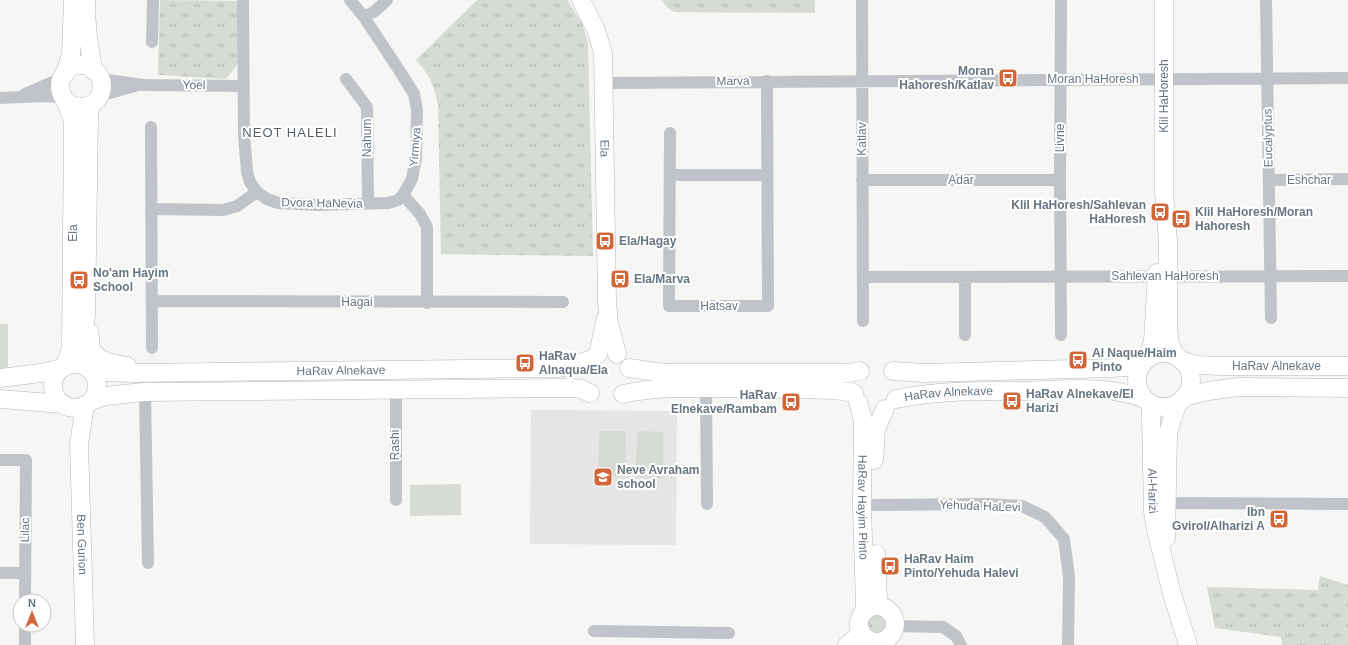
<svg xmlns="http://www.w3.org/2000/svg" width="1348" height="645" viewBox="0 0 1348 645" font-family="Arial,sans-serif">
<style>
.built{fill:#e4e5e4}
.grass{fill:url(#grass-tufts)}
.pitch{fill:#d6dbd3}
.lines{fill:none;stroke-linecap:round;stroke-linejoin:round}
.secondary-casing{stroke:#b3b7bb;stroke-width:19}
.street{stroke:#c0c3c7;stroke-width:12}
.secondary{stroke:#fff;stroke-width:18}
.labels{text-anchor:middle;stroke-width:4;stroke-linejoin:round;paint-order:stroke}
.poi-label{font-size:12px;font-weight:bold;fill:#687582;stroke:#fff;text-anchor:start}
.street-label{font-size:12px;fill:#687582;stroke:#fff}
.neighbourhood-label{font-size:13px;letter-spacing:1px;fill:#565e68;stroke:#fff}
</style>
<defs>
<pattern id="grass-tufts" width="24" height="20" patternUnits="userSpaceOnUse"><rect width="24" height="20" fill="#d6dbd3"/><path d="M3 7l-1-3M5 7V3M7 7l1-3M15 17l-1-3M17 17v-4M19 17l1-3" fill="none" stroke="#b1b6b1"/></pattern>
</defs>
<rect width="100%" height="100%" fill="#f6f6f4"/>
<!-- built -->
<path class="built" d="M531 410 677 411 676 545 530 544Z"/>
<!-- grass -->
<path class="grass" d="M160 0 241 1 239 63 226 79 158 75Z
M477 0H567L582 23 588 43 593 256 441 254 438 105C434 85 430 75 416 60Z
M662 0H815V13L674 12 666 6Z
M1320 576 1348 585V645H1282L1281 637 1215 628 1207 587 1318 590Z
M867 624a10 10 0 1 1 20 0a10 10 0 1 1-20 0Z"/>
<!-- pitch -->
<path class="pitch" d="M0 324H8V369H0Z
M599 431H626L625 477H598Z
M637 431 663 432V478L636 477Z
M461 484V515L410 516V485Z"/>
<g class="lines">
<!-- secondary casing -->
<g class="secondary-casing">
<g id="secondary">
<path d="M86 0C86 24 88 47 94 71"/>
<path id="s1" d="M581 0 596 30 603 53 607 302 609 323 617 354"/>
<path d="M1164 0V192L1168 242V328L1170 344 1175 356"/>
<circle cx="81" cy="86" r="21"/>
<path d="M65 74 71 54 73 0"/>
<path d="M65 100 72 117 73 132 71 348 65 366"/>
<path d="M89 332C90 336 90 343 91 348 97 362 114 364 127 366"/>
<circle cx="1164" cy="380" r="27"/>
<path d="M598 354 606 318"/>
<path d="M1148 358 1153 341 1157 273"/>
<path id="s2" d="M1182 361 1198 365 1220 366H1348"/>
<circle cx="75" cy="386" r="22"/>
<path d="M87 367 83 348 86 314 89 118 90 107 92 104"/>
<path d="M629 368 657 372 670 373H848L860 371"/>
<path id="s3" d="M91 371 99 372 134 373 557 368 576 365 591 359"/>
<path d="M893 371 924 373 1111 368 1126 367 1142 364"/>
<path d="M0 378 41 373 62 368"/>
<path d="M623 394C653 387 685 388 717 388 756 388 796 389 836 390L854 393"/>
<path d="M1184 397 1208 391 1237 387 1348 388"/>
<path d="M0 399 63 404"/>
<path id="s4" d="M896 399C938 390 981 391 1024 391 1064 390 1107 384 1145 399"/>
<path d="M91 401 106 396 143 392 572 388 581 389 590 393"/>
<path id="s5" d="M858 402 863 420 862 506 865 606 864 612"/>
<path id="s6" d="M1150 403 1151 416 1153 511 1156 530 1172 594 1188 645"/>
<path id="s7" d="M85 405 79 444 85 645"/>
<path d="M874 460 876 429 885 409"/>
<path d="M1166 538 1168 434 1172 419 1178 403"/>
<path d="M876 554 878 600 879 606"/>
<circle cx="877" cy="624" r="18"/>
<path d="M847 645 856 638 860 630"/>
</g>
</g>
<!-- street -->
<path class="street" d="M243 0 244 135 247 172 250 182 257 192 267 199 278 203 318 205 388 203 398 200 403 195 412 179 416 158 417 110 414 94 401 73 364 17 350 0
M862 0 863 321
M1266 0 1271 318
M364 17 375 11 387 0
M152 42 153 0
M100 79 144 85 244 86
M346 79 367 107 368 203
M604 83 1348 78
M25 94 55 81 63 76
M99 96 135 86
M0 98 44 96 63 97
M151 127 152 348
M670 133 669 306H768L767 81
M670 175H767
M862 180H1060
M1269 180 1348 179
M403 195 420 214 427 227V303
M151 209 223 210 237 206 257 192
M863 277 1348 276
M965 277V335
M152 301 563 302
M1061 335 1060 180 1061 0
M706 388 707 504
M396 390V500
M145 392 148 563
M0 460H26L25 601
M1159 503 1348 504
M874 505 986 504 1022 506 1045 517 1064 539 1069 577 1068 645
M0 573H24
M25 625V645
M895 626 943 627 956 636 961 645
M594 631 729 633"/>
<!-- secondary -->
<use href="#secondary" class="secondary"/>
</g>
<!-- icons -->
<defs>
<g id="bus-square" transform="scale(1)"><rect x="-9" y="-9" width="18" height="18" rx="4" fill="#d26639" stroke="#fff"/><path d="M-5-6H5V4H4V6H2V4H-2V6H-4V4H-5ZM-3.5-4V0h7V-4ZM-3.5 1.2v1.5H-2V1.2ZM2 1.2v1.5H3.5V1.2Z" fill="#fff"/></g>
<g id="school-square" transform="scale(1)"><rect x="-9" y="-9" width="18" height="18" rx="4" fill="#d26639" stroke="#fff"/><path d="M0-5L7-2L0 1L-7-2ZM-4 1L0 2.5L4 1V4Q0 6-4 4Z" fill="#fff"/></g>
</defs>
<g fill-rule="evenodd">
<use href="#bus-square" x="1008" y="78"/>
<use href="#bus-square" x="1160" y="212"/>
<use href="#bus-square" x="1181" y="219"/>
<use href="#bus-square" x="605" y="241"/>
<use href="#bus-square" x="620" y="279"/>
<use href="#bus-square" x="79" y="280"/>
<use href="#bus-square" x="1078" y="360"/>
<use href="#bus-square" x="525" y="363"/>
<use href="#bus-square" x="1012" y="401"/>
<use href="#bus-square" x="791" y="402"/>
<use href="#school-square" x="603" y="477"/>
<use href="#bus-square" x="1279" y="519"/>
<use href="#bus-square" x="890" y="566"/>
</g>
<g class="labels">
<!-- poi labels -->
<g class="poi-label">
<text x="994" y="75" text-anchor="end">Moran<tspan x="994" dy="14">Hahoresh/Katlav</tspan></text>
<text x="1146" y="209" text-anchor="end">Klil HaHoresh/Sahlevan<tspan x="1146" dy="14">HaHoresh</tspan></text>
<text x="1195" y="216">Klil HaHoresh/Moran<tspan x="1195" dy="14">Hahoresh</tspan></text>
<text x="619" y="245">Ela/Hagay</text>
<text x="93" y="277">No'am Hayim<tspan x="93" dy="14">School</tspan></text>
<text x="634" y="283">Ela/Marva</text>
<text x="1092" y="357">Al Naque/Haim<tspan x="1092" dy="14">Pinto</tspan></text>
<text x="539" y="360">HaRav<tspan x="539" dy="14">Alnaqua/Ela</tspan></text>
<text x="1026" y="398">HaRav Alnekave/El<tspan x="1026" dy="14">Harizi</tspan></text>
<text x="777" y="399" text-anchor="end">HaRav<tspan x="777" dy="14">Elnekave/Rambam</tspan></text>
<text x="617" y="474">Neve Avraham<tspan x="617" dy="14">school</tspan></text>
<text x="1265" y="516" text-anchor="end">Ibn<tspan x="1265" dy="14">Gvirol/Alharizi A</tspan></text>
<text x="904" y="563">HaRav Haim<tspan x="904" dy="14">Pinto/Yehuda Halevi</tspan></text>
</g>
<!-- street labels -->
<g class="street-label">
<text x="1093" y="83">Moran HaHoresh</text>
<text transform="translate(733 81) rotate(-1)" y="4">Marva</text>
<text transform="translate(194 85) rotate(1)" y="4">Yoel</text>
<text transform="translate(1164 96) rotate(-90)" y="4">Klil HaHoresh</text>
<text transform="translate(367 138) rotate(-90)" y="4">Nahum</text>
<text transform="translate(1060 138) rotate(-90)" y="4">Livne</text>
<text transform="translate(1268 138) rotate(-91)" y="4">Eucalyptus</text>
<text transform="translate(862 139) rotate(-90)" y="4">Katlav</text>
<text transform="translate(415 147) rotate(-86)" y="4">Yirmiya</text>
<text dy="4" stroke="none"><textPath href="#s1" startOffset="153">Ela</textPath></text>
<text x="961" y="184">Adar</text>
<text x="1309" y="184">Eshchar</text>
<text transform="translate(322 203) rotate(1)" y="4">Dvora HaNevia</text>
<text transform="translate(73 233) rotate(-90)" y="4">Ela</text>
<text x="1165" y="280">Sahlevan HaHoresh</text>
<text x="357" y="306">Hagai</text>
<text x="719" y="310">Hatsav</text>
<text dy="4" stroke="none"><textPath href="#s2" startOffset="95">HaRav Alnekave</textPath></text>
<text dy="4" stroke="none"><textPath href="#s3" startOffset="250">HaRav Alnekave</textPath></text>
<text dy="4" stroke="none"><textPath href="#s4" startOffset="53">HaRav Alnekave</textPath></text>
<text transform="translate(395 445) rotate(-90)" y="4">Rashi</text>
<text dy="4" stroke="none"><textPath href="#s6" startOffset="88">Al-Harizi</textPath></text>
<text transform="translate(980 506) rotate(2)" y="4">Yehuda HaLevi</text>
<text dy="4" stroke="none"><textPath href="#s5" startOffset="106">HaRav Hayim Pinto</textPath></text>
<text transform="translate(25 530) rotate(-89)" y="4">Lilac</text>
<text dy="4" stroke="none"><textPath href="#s7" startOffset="140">Ben Gurion</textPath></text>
</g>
<!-- neighbourhood labels -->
<g class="neighbourhood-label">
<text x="290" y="137">NEOT HALELI</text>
</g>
</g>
<!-- north arrow -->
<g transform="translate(32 613)"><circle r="19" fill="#ffffff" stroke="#c3c8cd"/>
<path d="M0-3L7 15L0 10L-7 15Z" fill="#d26639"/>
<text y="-6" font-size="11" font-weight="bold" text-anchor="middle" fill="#687582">N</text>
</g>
</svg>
